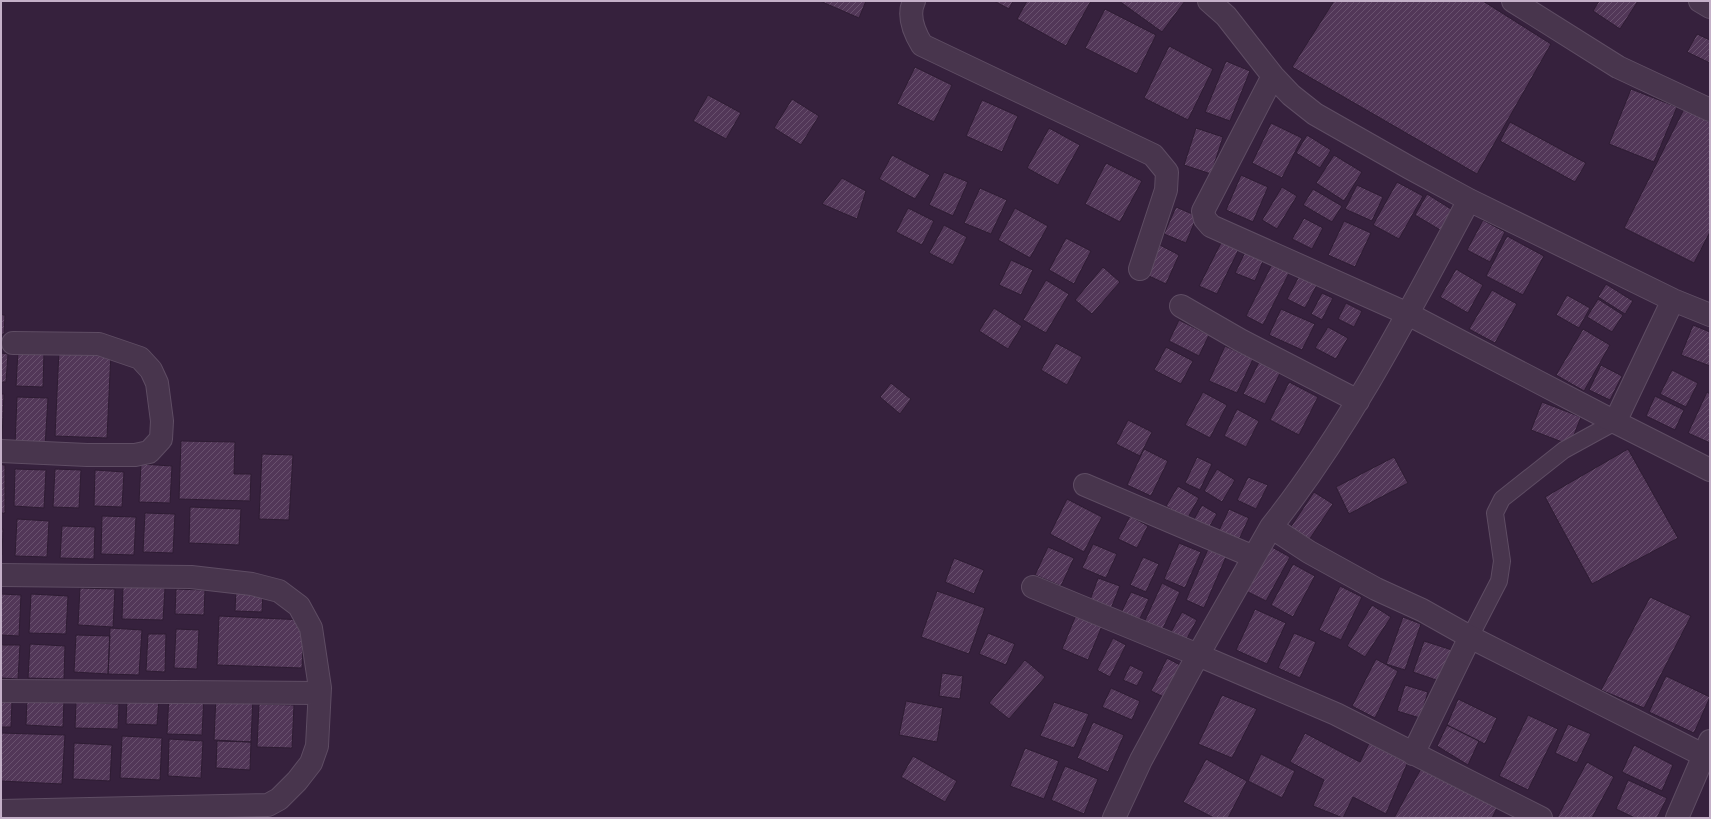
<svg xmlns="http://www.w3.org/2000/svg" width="1711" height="819" viewBox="0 0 1711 819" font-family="'Asap Condensed',sans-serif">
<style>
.building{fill:url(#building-hatch);stroke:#2e1c33}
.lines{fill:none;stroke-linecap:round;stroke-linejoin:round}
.lane-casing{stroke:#5f4d64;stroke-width:18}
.street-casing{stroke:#5f4d64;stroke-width:24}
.lane{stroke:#48354d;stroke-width:16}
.street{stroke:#48354d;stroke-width:22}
</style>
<defs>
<pattern id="building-hatch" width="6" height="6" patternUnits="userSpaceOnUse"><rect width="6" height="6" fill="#523758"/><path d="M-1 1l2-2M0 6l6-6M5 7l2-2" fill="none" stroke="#69516e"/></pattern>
</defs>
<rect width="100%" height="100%" fill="#36213d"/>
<!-- building -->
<path class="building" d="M820 1H866L859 18Z
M994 1H1013L1009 9Z
M1027 1H1091L1066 46 1017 19Z
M1119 1H1185L1162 32Z
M1334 1H1483L1551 44 1477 174 1292 67Z
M1599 1H1638L1620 29 1593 11Z
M1105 9 1156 35 1137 74 1085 48Z
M1697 34 1710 40V63L1687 52Z
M1169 46 1213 69 1188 120 1144 98Z
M1226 61 1250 71 1230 121 1205 112Z
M915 67 952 85 934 122 897 104Z
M1631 89 1677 107 1654 162 1609 144Z
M708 95 741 113 726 139 693 121Z
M792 99 819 116 801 145 774 128Z
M982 100 1018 116 1002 152 966 136Z
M1684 109 1710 122V232L1694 263 1624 228Z
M1510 122 1586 163 1575 182 1500 141Z
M1271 123 1302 138 1282 178 1252 163Z
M1049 128 1080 145 1058 185 1027 168Z
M1196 128 1223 137 1211 174 1184 165Z
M1307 135 1331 150 1320 168 1296 153Z
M892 155 930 175 915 199 879 179Z
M1334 155 1362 172 1344 201 1316 183Z
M1106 163 1142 181 1120 222 1085 204Z
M944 172 968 182 953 216 929 205Z
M1241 175 1268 187 1253 222 1226 210Z
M842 178 866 191 857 219 822 204Z
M1397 182 1423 196 1399 239 1373 225Z
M1357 185 1383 197 1372 221 1345 209Z
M1282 187 1297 196 1277 229 1262 220Z
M980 188 1007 200 991 234 964 223Z
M1313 189 1342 206 1332 222 1303 205Z
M1427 194 1459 214 1447 234 1415 215Z
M1176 207 1197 216 1186 243 1164 234Z
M908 208 934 221 922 245 896 232Z
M1015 208 1048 226 1030 258 998 240Z
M1304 218 1323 228 1312 249 1292 239Z
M1483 220 1505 232 1490 262 1467 250Z
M1344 221 1371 233 1355 267 1328 255Z
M944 225 967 237 953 265 929 253Z
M1507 236 1544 256 1523 295 1486 276Z
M1066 238 1091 251 1074 284 1049 270Z
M1222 241 1239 249 1217 294 1199 286Z
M1160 245 1179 255 1166 284 1147 275Z
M1247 248 1265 256 1255 281 1235 273Z
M1011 260 1033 270 1021 295 999 285Z
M1273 262 1290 271 1263 325 1246 316Z
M1103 267 1120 282 1092 314 1075 300Z
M1456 269 1483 285 1468 313 1440 297Z
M1299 276 1317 285 1305 308 1287 299Z
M1046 280 1069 294 1046 333 1023 320Z
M1606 284 1633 301 1625 314 1598 297Z
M1492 290 1517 304 1495 343 1469 329Z
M1322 293 1333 298 1322 320 1311 314Z
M1567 295 1590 308 1579 328 1556 315Z
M1598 299 1623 315 1612 332 1587 317Z
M1346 303 1362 311 1354 327 1338 319Z
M994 308 1022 326 1008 349 979 331Z
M1281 309 1315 324 1302 350 1269 335Z
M1 315H5L4 334H1Z
M1179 320 1209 335 1199 356 1169 341Z
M1693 325 1710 332V366L1681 355Z
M1328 327 1348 338 1336 359 1315 348Z
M1583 329 1610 345 1584 391 1556 375Z
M1056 343 1082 357 1067 385 1041 370Z
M1225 346 1253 359 1237 393 1209 381Z
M1166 347 1193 361 1181 384 1154 370Z
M59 350 111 352 107 438 55 436Z
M18 351 44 352 43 387 16 386Z
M1 353 8 354 6 382H1Z
M1262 356 1283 367 1265 404 1243 394Z
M1601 365 1622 376 1610 400 1589 390Z
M1672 370 1698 383 1686 407 1660 394Z
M1289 382 1318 397 1299 435 1270 420Z
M891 383 911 399 900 414 880 397Z
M1203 392 1227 405 1210 438 1185 425Z
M1707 392 1710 394V443L1688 433Z
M1 394H4L2 438H1Z
M1655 396 1684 410 1675 430 1646 416Z
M17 397 48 398 45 447 15 445Z
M1542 402 1581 417 1570 445 1531 430Z
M1237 409 1259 421 1246 447 1224 436Z
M1128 420 1152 432 1140 456 1116 444Z
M181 441 235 442 234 474H251L250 501 179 499Z
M1144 449 1168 461 1151 496 1127 485Z
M1628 449 1678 538 1592 584 1545 497Z
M262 454 293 455 289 520 259 519Z
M1197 457 1212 464 1200 490 1185 483Z
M1394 457 1408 483 1349 514 1336 487Z
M141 464 172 466 170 503 139 502Z
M1 465H5V513H1Z
M15 469 46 470 44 508 14 506Z
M55 469 81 470 79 508 53 507Z
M1217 469 1235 480 1222 502 1204 491Z
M95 470 124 472 122 507 94 506Z
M1248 477 1268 485 1256 509 1237 500Z
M1178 486 1199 498 1187 519 1166 506Z
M1314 492 1333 504 1309 540 1290 528Z
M1067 499 1102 517 1084 552 1050 534Z
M1202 505 1217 514 1208 529 1193 521Z
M190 507 241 509 239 545 189 543Z
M1229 509 1249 518 1236 546 1216 537Z
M145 513 175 514 173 553 143 552Z
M102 516 136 517 134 555 101 554Z
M1130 516 1148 526 1137 548 1118 539Z
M17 519 49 521 47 557 15 556Z
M62 526 95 527 94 559 60 558Z
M1 529H3L2 555H1Z
M1179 543 1201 552 1185 588 1164 579Z
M1093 544 1117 554 1106 578 1082 568Z
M1270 546 1290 557 1266 601 1246 591Z
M1048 547 1074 558 1061 586 1035 575Z
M1208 549 1226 557 1204 608 1186 600Z
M1143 557 1159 564 1146 592 1130 585Z
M954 558 984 570 974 594 945 582Z
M1293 564 1315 576 1293 617 1271 605Z
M1098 578 1120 586 1110 611 1089 603Z
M1162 583 1180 592 1160 635 1142 627Z
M1340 586 1362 597 1341 640 1319 630Z
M123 587 165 588 163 620 122 619Z
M80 588 115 589 113 627 78 625Z
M176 589 205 590 204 615 175 614Z
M236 589 263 590 262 612 235 611Z
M937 591 985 608 969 654 921 637Z
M1131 592 1149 599 1136 627 1118 619Z
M1 594 21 595 19 636 1 635Z
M31 594 68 596 66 634 29 633Z
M1650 597 1691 616 1644 708 1601 690Z
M1372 605 1391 617 1365 657 1347 646Z
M1255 609 1286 623 1267 664 1236 650Z
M1182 612 1197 620 1186 640 1171 632Z
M1076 615 1102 626 1088 660 1062 649Z
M219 616 304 620 302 668 217 665Z
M1403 617 1421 624 1405 670 1386 664Z
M110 628 142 630 139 675 108 674Z
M176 629 199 630 197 669 174 668Z
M988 633 1015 644 1006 665 979 654Z
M1294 633 1316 642 1300 678 1278 668Z
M148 634H166L165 672 146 671Z
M76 635 110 636 108 674 74 672Z
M1113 638 1126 645 1110 677 1097 670Z
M1424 641 1452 650 1442 682 1413 672Z
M30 644 65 646 64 679 28 678Z
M1 645H20L18 679 1 678Z
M1167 658 1180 665 1164 697 1151 691Z
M1376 659 1398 671 1375 718 1352 706Z
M1025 660 1045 677 1009 719 989 703Z
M1130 665 1144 672 1137 686 1123 680Z
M942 673 963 676 960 699 939 696Z
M1666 676 1710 697 1694 733 1649 712Z
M1405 685 1428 692 1420 718 1397 711Z
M1111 688 1140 701 1132 720 1102 707Z
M169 694 204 695 202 735 167 734Z
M216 695 253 696 251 742 214 740Z
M1222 695 1257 709 1232 758 1198 744Z
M27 697 64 699 63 727 26 725Z
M127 698 159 699 157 725 126 724Z
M1458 699 1497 718 1485 744 1447 725Z
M1 700 12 701 11 727H1Z
M906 701 943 708 937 742 899 735Z
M76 702 119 704 118 729 75 728Z
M1054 702 1089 714 1074 748 1040 736Z
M259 704 294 705 292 748 257 747Z
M1528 715 1558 729 1528 790 1499 776Z
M1093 722 1124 735 1108 772 1077 758Z
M1568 724 1591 734 1577 763 1555 753Z
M1447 725 1479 741 1468 765 1437 746Z
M1 733 65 735 62 784 1 781Z
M1305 733 1360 762 1372 737 1410 757 1386 814 1353 797 1343 818 1313 806 1324 780 1290 762Z
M122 736 162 738 160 780 120 778Z
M169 739 203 741 201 778 168 776Z
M217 741 251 742 250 770 216 768Z
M74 743 112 745 110 781 73 779Z
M1634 745 1673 765 1662 791 1622 772Z
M1025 748 1059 761 1044 799 1010 786Z
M1261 754 1295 771 1282 798 1248 781Z
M913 756 957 781 945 802 901 777Z
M1206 759 1247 781 1228 818H1214L1183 802Z
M1587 762 1614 777 1592 818H1557Z
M1423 765 1497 808 1492 818H1394Z
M1065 766 1098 779 1084 814 1051 800Z
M1628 780 1667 798 1657 818H1635L1616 809Z"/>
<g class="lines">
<!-- lane casing -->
<g class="lane-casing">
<path id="lane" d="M1470 637 1499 581 1502 561 1495 513 1502 499 1564 450 1615 422"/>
</g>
<!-- street casing -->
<g class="street-casing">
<path id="street" d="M914 1C907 16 914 32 922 45L1153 155 1167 172 1166 190 1140 269
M1209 1 1226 16 1273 76 1291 95 1315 114 1410 168 1469 200 1673 300 1710 315
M1513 1 1618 67 1710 110
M1700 1 1710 7
M1273 76 1203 211 1205 219 1211 226 1408 314 1615 422 1710 470
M1469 200C1409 312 1350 427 1271 527L1309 552 1376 589 1422 610 1470 637 1703 755
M1181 306 1240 340 1358 401
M1615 422 1673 300
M1 451 87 455H135L149 452 161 439 162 421 157 383 151 370 140 358 99 344 13 343
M1085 485 1254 557
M1271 527 1198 655 1336 714 1541 818
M1 575 191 577 252 584 279 591 299 606 311 628 320 688 317 746 311 763 297 781 279 799 268 805 1 811
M1033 587 1198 655 1141 760 1114 818
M1 691 318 693
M1413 754 1470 637
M1677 818 1710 741"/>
</g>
<!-- lane -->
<use href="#lane" class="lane"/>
<!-- street -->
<use href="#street" class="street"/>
</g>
<!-- border -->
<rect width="1711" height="819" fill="none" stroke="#c4b0c8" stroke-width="4"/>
</svg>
